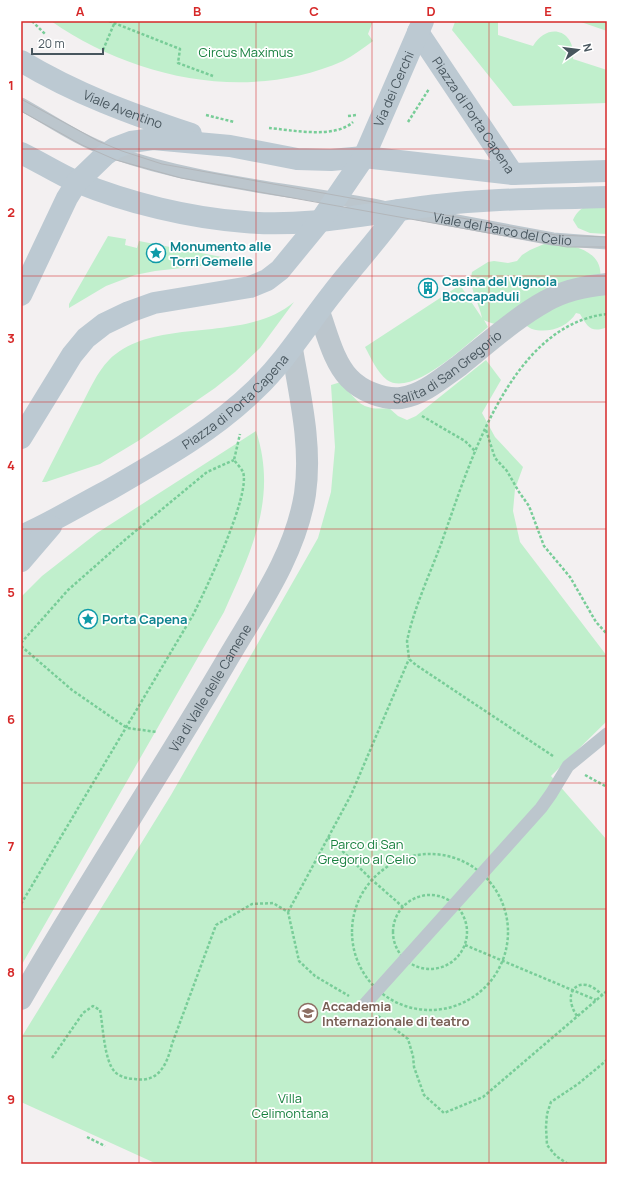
<svg xmlns="http://www.w3.org/2000/svg" width="628" height="1185" viewBox="0 0 628 1185" font-family="Manrope,sans-serif">
<style>
.green{fill:#c0efcc}
.lines{fill:none;stroke-linecap:round;stroke-linejoin:round}
.path{stroke:#78cd98;stroke-width:2.5;stroke-dasharray:3 2;stroke-linecap:butt}
.lane{stroke:#bcc6cd;stroke-width:13}
.street{stroke:#bcc6cd;stroke-width:22}
.secondary{stroke:#bcc9d2;stroke-width:22}
.tram{stroke:#b2b6ba;stroke-width:1}
.grid{fill:none;stroke:#d62828;stroke-width:1;stroke-opacity:0.55}
.labels{text-anchor:middle;stroke-width:3.5;stroke-linejoin:round;paint-order:stroke}
.park-label{font-size:13px;fill:#18803f;stroke:#fff}
.street-label{font-size:13px;fill:#48565e;stroke:#fff}
.culture-label{font-size:13px;font-weight:bold;fill:#0d838f;stroke:#fff;text-anchor:start}
.education-label{font-size:13px;font-weight:bold;fill:#785e54;stroke:#fff;text-anchor:start}
.neatline{fill:none;stroke:#d62828;stroke-width:1.5}
.grid-label{font-size:13px;text-anchor:middle;font-weight:bold;fill:#d62828}
</style>
<rect width="100%" height="100%" fill="#f3f0f1"/>
<!-- green -->
<path class="green" d="M51 21H373L368 34 373 41C363 48 353 56 343 61 248 103 134 79 51 21Z
M459 21H498V35L533 46C548 21 576 30 573 59L607 70V103L513 106 452 30 455 22 458 23Z
M578 21H607V31Z
M607 205V234L590 233 578 228 573 220C581 203 590 206 607 205Z
M108 236 126 239 125 245 137 248 139 241 227 258 230 260 218 264 155 271 135 275 106 286 69 308V304Z
M544 244C567 242 605 249 600 279L607 288V327C591 334 587 326 580 314L576 313C568 327 548 334 532 329 529 328 527 325 524 325 509 324 497 327 484 320L488 327C468 343 412 398 387 380 377 372 371 358 365 347L460 285 482 318C479 303 468 287 472 272L488 262 494 261 508 263 517 261 522 255 530 250Z
M294 302 260 348 235 372 215 388 138 441 100 464 46 482H42C55 456 68 431 81 406 89 391 97 372 109 360 155 315 243 345 294 302Z
M486 360 501 380 482 413 495 437 523 467 515 489 513 511 520 542 607 656V721L551 776 607 840V1164H157L21 1102V1038L171 795 318 538 331 492 335 447 331 385 341 382C358 402 361 411 389 408L398 416 407 420 416 416Z
M256 431C278 498 251 552 224 612L21 966V597L42 576 97 533Z"/>
<g class="lines">
<!-- path -->
<path class="path" d="M32 21 46 35
M109 21 180 49 178 63 213 76
M103 50 114 24
M206 115 234 122
M348 116 357 115
M408 122 429 89
M269 128C291 130 335 139 353 122
M422 416 465 441 476 452
M486 430 495 458 507 471 519 492 529 506 544 546 570 577 596 622 607 634
M21 643 68 590 126 539 207 472 234 460
M21 646 72 690 127 728 157 732
M553 756 416 665 409 659 407 641C414 608 429 576 441 544 469 466 509 325 607 314
M585 775 607 787
M328 837 371 879 403 907
M352 932a78 78 0 1 1 156 0a78 78 0 1 1-156 0Z
M393 932a37 37 0 1 1 74 0a37 37 0 1 1-74 0Z
M21 904 193 615C205 591 251 495 243 472 241 468 237 464 234 460L240 434
M288 912 351 795 409 659
M465 945 596 1000
M378 1016 408 1039 413 1056 414 1067 424 1095 444 1113 483 1097 607 991
M577 1016C560 991 581 972 602 995
M52 1058 83 1013 93 1006 100 1010C103 1025 104 1061 115 1072 120 1077 129 1079 135 1079 159 1083 167 1064 172 1044L216 925 252 904 273 903 288 912 299 961 315 976 349 996
M87 1137 105 1146
M568 1164 556 1156 547 1145 546 1127 547 1114 551 1102 578 1084 607 1060"/>
<!-- lane -->
<g class="lane">
<path d="M21 104C50 120 80 141 112 152 199 183 293 189 383 207"/>
<path id="s1" d="M414 213 553 239 607 243"/>
<path d="M364 1005 541 808 551 794 568 766 607 734"/>
</g>
<!-- street -->
<g class="street">
<path id="s2" d="M319 312C327 333 333 361 349 378 361 391 384 400 401 398 423 395 442 378 459 366 487 344 515 318 546 301 565 290 586 286 607 284"/>
<path id="s3" d="M21 999C86 886 158 777 224 665 255 611 295 557 305 494 312 446 300 396 292 349"/>
</g>
<!-- secondary -->
<g class="secondary">
<path id="s4" d="M418 32 513 174"/>
<path id="s5" d="M21 61C76 94 131 114 191 134"/>
<path d="M21 153C40 162 58 174 77 182 128 203 190 218 245 222 309 228 374 212 438 205 494 198 551 199 607 197"/>
<path d="M21 295 67 198 77 182 105 155 115 148 131 142 153 139 230 146 297 159 331 160 364 157 513 174 607 171"/>
<path id="s6" d="M21 438 72 355 86 338 104 324 129 312 154 303 250 287 267 280 280 270 321 220 364 157 423 21"/>
<path id="s7" d="M21 536C51 523 78 506 107 491 159 461 212 432 256 389 285 361 306 327 331 295 353 266 378 240 399 210"/>
<path d="M21 561 51 526"/>
</g>
<!-- tram -->
<path class="tram" d="M21 99 98 141 122 151 162 164 556 235 607 237
M21 111 82 145 116 160 181 178 567 247H607"/>
</g>
<!-- grid -->
<path class="grid" d="M139 21V1164M256 21V1164M372 21V1164M489 21V1164M21 149H607M21 276H607M21 402H607M21 529H607M21 656H607M21 783H607M21 909H607M21 1036H607"/>
<!-- icons -->
<defs>
<g id="sight-ring" transform="scale(1)"><circle r="9.5" fill="#fff" stroke="#0f9aa8" stroke-width="1.5"/><path d="M0-6L1.8-2.2L6-1.7L2.9 1.2L3.7 5.4L0 3.3L-3.7 5.4L-2.9 1.2L-6-1.7L-1.8-2.2Z" fill="#0f9aa8"/></g>
<g id="building-ring" transform="scale(1)"><circle r="9.5" fill="#fff" stroke="#0f9aa8" stroke-width="1.5"/><path d="M-4-6H4V6H1V3H-1V6H-4ZM-2.5-4.3h1.7v1.8h-1.7ZM.8-4.3h1.7v1.8H.8ZM-2.5-1h1.7V.8h-1.7ZM.8-1h1.7V.8H.8Z" fill="#0f9aa8"/></g>
<g id="school-ring" transform="scale(1)"><circle r="9.5" fill="#fff" stroke="#8d6e63" stroke-width="1.5"/><path d="M0-5L7-2L0 1L-7-2ZM-4 1L0 2.5L4 1V4Q0 6-4 4Z" fill="#8d6e63"/></g>
</defs>
<g fill-rule="evenodd">
<use href="#sight-ring" x="156" y="253"/>
<use href="#building-ring" x="428" y="288"/>
<use href="#sight-ring" x="88" y="619"/>
<use href="#school-ring" x="308" y="1013"/>
</g>
<g class="labels">
<!-- park labels -->
<g class="park-label">
<text x="246" y="57">Circus Maximus</text>
<text x="367" y="849">Parco di San<tspan x="367" dy="15">Gregorio al Celio</tspan></text>
<text x="290" y="1103">Villa<tspan x="290" dy="15">Celimontana</tspan></text>
</g>
<!-- street labels -->
<g class="street-label">
<text dy="5" stroke="none"><textPath href="#s6" startOffset="544">Via dei Cerchi</textPath></text>
<text dy="5" stroke="none"><textPath href="#s5" startOffset="113">Viale Aventino</textPath></text>
<text dy="5" stroke="none"><textPath href="#s4" startOffset="100">Piazza di Porta Capena</textPath></text>
<text dy="5" stroke="none"><textPath href="#s1" startOffset="90">Viale del Parco del Celio</textPath></text>
<text dy="5" stroke="none"><textPath href="#s2" startOffset="186">Salita di San Gregorio</textPath></text>
<text dy="5" stroke="none"><textPath href="#s7" startOffset="254">Piazza di Porta Capena</textPath></text>
<text dy="5" stroke="none"><textPath href="#s3" startOffset="364">Via di Valle delle Camene</textPath></text>
</g>
<!-- culture labels -->
<g class="culture-label">
<text x="170" y="251">Monumento alle<tspan x="170" dy="15">Torri Gemelle</tspan></text>
<text x="442" y="286">Casina del Vignola<tspan x="442" dy="15">Boccapaduli</tspan></text>
<text x="102" y="624">Porta Capena</text>
</g>
<!-- education labels -->
<g class="education-label">
<text x="322" y="1011">Accademia<tspan x="322" dy="15">Internazionale di teatro</tspan></text>
</g>
</g>
<!-- border -->
<rect width="628" height="1185" fill="none" stroke="#ffffff" stroke-width="44"/>
<!-- north arrow -->
<g transform="translate(578 50) rotate(76)" stroke="#ffffff" stroke-width="3" paint-order="stroke">
<path d="M0-3L7 15L0 10L-7 15Z" fill="#48565e"/>
<text y="-6" font-size="11" font-weight="bold" text-anchor="middle" fill="#48565e">N</text>
</g>
<!-- scale -->
<path d="M32 48v6h71v-6" fill="none" stroke="#48565e" stroke-width="2"/>
<text x="38" y="48" font-size="12" fill="#48565e" stroke="#ffffff" stroke-width="3" paint-order="stroke">20 m</text>
<rect x="22" y="22" width="584" height="1141" class="neatline"/>
<g class="grid-label">
<text x="80" y="16">A</text>
<text x="197" y="16">B</text>
<text x="314" y="16">C</text>
<text x="431" y="16">D</text>
<text x="548" y="16">E</text>
<text x="11" y="90">1</text>
<text x="11" y="217">2</text>
<text x="11" y="343">3</text>
<text x="11" y="470">4</text>
<text x="11" y="597">5</text>
<text x="11" y="724">6</text>
<text x="11" y="851">7</text>
<text x="11" y="977">8</text>
<text x="11" y="1104">9</text>
</g>
</svg>
